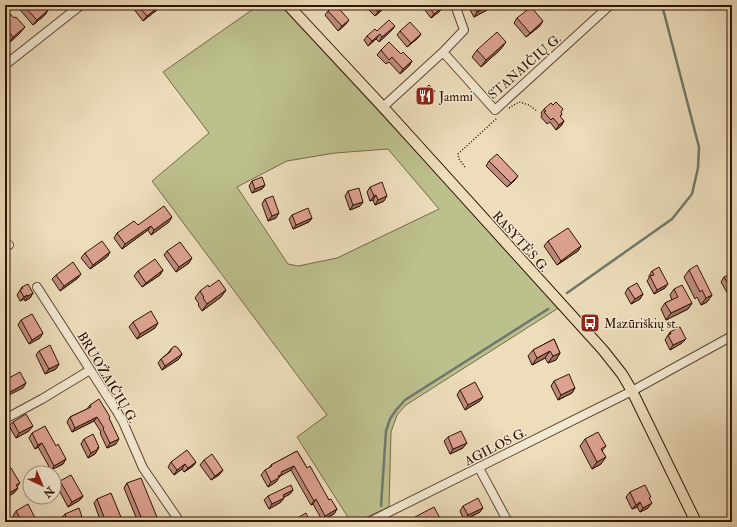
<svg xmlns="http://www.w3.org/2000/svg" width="737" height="527" viewBox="0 0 737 527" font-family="'IM FELL Double Pica',serif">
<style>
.green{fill:#bcc08d;stroke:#766a48;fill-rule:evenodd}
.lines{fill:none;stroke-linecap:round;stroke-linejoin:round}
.stream{stroke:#6f786d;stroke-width:2.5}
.minor-casing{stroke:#5f4631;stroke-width:10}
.major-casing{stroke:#301303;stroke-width:12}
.path{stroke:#301303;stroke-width:1.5;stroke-dasharray:1 2;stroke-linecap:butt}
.minor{stroke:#f3e9d3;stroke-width:8}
.major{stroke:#edddbb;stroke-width:10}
.wall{fill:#be8b7e;stroke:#301303}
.shaded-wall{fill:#9b7166;stroke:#301303}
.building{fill:#dda292;stroke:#301303}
.labels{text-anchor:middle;stroke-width:3;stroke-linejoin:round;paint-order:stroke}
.street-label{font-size:13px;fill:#301303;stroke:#f3e9d3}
.poi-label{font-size:13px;fill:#301303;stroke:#f3e9d3;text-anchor:start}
</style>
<rect width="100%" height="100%" fill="#edddbb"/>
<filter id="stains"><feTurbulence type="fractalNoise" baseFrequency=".005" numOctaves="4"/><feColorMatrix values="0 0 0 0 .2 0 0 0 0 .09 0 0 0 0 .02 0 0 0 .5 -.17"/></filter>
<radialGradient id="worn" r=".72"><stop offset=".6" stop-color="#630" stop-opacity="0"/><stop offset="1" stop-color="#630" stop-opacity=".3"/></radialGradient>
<!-- green -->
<path class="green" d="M259 5H280L560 307 406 405 397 415 391 432 389 507 356 522H351L297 437 327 415 152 181 209 133 163 72ZM388 149 439 209 337 258 298 266 288 264 237 187 287 161 335 153Z"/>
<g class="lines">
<!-- stream -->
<path class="stream" d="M567 293 672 219 692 194 698 168 699 147 662 5
M381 506 386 431 390 419 396 410 405 400 548 309"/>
<!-- minor casing -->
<g class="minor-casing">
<path id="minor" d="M443 52 495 110 608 7
M5 65 81 5
M383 107 443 52 464 30 455 5
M5 247 9 245
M37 287 116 410 123 422 143 468 180 522
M5 419 42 399 90 370
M479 468 508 522
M369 522 632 391 732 336"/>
</g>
<!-- major casing -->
<g class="major-casing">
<path id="major" d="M288 5 383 107 603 350 622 374 632 391 696 522"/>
</g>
<!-- path -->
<path class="path" d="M509 108 519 102 529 105 537 111
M465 167 459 159 458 154 497 118"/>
<!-- minor -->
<use href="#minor" class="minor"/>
<!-- major -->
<use href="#major" class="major"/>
</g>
<!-- wall -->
<path class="wall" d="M16 5H44L48 10 45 15 33 25Z
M53 5H58L55 8Z
M135 5H163L143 21 133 8Z
M371 5H384L381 11 375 16 368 9Z
M421 5H442L440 11 431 18Z
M471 5H490L487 10 474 17 469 8Z
M545 5H551L548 8Z
M5 8 20 33 9 43 5 38Z
M328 11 346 24 338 31 325 15Z
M517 18 540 26 526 37 514 23Z
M395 26 391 31 379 42 376 39 368 46 364 40 367 36 377 31Z
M400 31 421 34 418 38 407 47 397 35Z
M501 49 481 67 472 57 477 50Z
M381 50 401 54 412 61 409 66 400 74 389 62 386 64 377 55Z
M433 94 422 103 417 97 418 95Z
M553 105 562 114 560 117 564 121 561 126 556 130 550 122 547 124 541 117 542 115 541 113 544 109Z
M489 161 515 180 507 187 486 166Z
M252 181 265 185 262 189 252 193 249 186Z
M370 187 384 201 375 205 373 200 370 201 367 192Z
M348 191 363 202 360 206 350 210 345 196Z
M265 199 276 218 268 221 262 204Z
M292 215 312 218 309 222 293 229 289 219Z
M169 222 151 235 148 230 122 249 114 238 117 233 138 225Z
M548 241 581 246 578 251 557 265 544 246Z
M167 251 189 263 176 272 164 255Z
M110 252 107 257 90 269 81 258 85 253Z
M163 270 160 275 142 287 134 276 138 271Z
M689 270 712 295 707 302 701 305 697 297 695 299 684 277Z
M652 271 665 288 654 294 647 281 649 278V276Z
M56 275 78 278 60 291 52 279Z
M724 277H732V291L728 294 721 282Z
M22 287 33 293 30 298 25 301 24 299 20 301 17 295Z
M209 287 226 290 221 297 202 311 198 305 199 304 195 298 200 291Z
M628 288 643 294 640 299 631 304 625 293Z
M674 289 692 303 688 309 666 320 661 309 665 303 672 300 670 295Z
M21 320 40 338 29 344 18 325Z
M133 322 155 328 137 339 129 327Z
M670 332 682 343 670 350 665 340Z
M554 339 560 353 556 360 548 363 545 358 532 365 528 356 533 350Z
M172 348 182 354 179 359 162 370 158 363 161 359 168 353Z
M39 351 59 364 56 369 45 374 36 355Z
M554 381 575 388 572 393 558 400 551 386Z
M460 390 480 401 465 410 457 395Z
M731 390H732V403L728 395Z
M90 405 109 418 116 444 107 448 100 433 101 432 94 421 72 432 67 422 70 417 87 409Z
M13 422 29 431 16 438 9 426Z
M32 433 66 459 63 464 51 470 38 447 35 449 29 438Z
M448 437 463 448 450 454 444 441Z
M84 439 99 447 98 448V449L95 454 88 458 81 444Z
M585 439 606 446 602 451 601 464 592 469 580 446Z
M297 451 307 468 329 500 337 509 334 514 322 520 313 504 311 505 291 470 280 476 276 482 268 487 261 475 265 470 269 468 271 465Z
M204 460 223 470 219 475 211 480 200 465Z
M171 462H196L193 466 184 472 182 469 174 475 168 467Z
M5 471 20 483 17 487 18 488 14 493 5 498Z
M60 481 83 496 80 500 68 507 57 486Z
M127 483 159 522H138L124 488Z
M293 490 290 494 284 497 281 502 269 509 264 500 268 496Z
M630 492 650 499 648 508 640 512 637 507 632 509 626 497Z
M97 499 123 522H101L94 503Z
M463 506 480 512 464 520 460 511Z
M16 511 37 522H16L13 516Z
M65 514 81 518 83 522H63L61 518Z
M415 517 442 522H412Z"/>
<!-- shaded-wall -->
<path class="shaded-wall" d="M161 5H163L143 21 147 16Z
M490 5 487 10 474 17 477 12Z
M702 5H709L707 9 700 7Z
M385 6 381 11 375 16 378 12Z
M444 6 440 11 431 18 434 14Z
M48 10 45 15 33 25 37 20Z
M349 20 346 24 338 31 342 26Z
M543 21 540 26 526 37 530 33Z
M395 26 391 31 379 42 382 37Z
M25 27 20 33 9 43 13 37Z
M380 34 376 39 368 46 372 41Z
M421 34 418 38 407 47 411 43Z
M506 42 501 49 481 67 486 60Z
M412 61 409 66 400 74 403 69Z
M435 91 433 94 422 103 424 101Z
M564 121 561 126 556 130 559 125Z
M518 176 515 180 507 187Z
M265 185 262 189 252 193 255 189Z
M376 195 373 200 370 201 374 196Z
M387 196 384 201 375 205 378 200Z
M363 202 360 206 350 210 353 205Z
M279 213 276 218 268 221 272 216Z
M172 217 169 222 151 235 154 230Z
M312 218 309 222 293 229 296 225Z
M151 226 148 230 122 249 125 244Z
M581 246 578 251 557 265 561 261Z
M110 252 107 257 90 269 93 265Z
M192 258 189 263 176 272 179 267Z
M163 270 160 275 142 287 146 283Z
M81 274 78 278 60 291 64 286Z
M668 284 665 288 654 294 657 290Z
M731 289H732V291L728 294Z
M226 290 221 297 202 311 207 304Z
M33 293 30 298 25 301 28 296Z
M643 294 640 299 631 304 635 299Z
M27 295 24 299 20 301 24 297Z
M712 295 707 302 701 305 706 298Z
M692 303 688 309 666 320 671 313Z
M158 323 155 328 137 339 140 334Z
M43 333 40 338 29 344 32 340Z
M686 339 682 343 670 350 673 345Z
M550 351 545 358 532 365 537 358Z
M560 353 556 360 548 363 553 356Z
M182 354 179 359 162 370 165 366Z
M59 364 56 369 45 374 49 369Z
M26 383 23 388 5 397V395Z
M575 388 572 393 558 400 561 395Z
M483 397 480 401 465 410 468 405Z
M97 417 94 421 72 432 75 428Z
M33 426 29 431 16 438 19 433Z
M119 439 116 444 107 448 110 443Z
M42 443 38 447 35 449 38 445Z
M467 443 463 448 450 454 453 449Z
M99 447 97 450 98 449 95 454 88 458 91 453Z
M606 457 601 464 592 469 597 462Z
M66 459 63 464 51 470 54 466Z
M196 462 193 466 184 472 188 468Z
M185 464 182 469 174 475 177 470Z
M294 466 291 470 280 476 276 482 268 487 271 482 281 472Z
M223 470 219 475 211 480 215 476Z
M18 488 14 493 5 498 9 493Z
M293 490 290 494 279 500 283 495Z
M83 496 80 500 68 507 72 502Z
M284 498 281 502 269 509 272 504Z
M316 499 313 504 311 505 314 501Z
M640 502 637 507 632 509 636 505Z
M652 503 648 508 640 512 643 508Z
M483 508 480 512 464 520 468 515Z
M337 509 334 514 322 520 325 516Z"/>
<!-- building -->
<path class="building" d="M23 5H44L48 10 37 20Z
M137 5H161L147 16Z
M334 5H336L349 20 342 26 328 11Z
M372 5H384L385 6 378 12Z
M428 5H442L444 6 434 14Z
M473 5H490L477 12Z
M531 7 543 21 530 33 517 18Z
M5 8 14 18 16 17 25 27 13 37 5 27Z
M389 20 395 26 382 37 380 34 372 41 367 36 375 29 377 31Z
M410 22 421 34 411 43 400 31Z
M497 32 506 42 486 60 477 50Z
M389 42 401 54 403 52 412 61 403 69 392 57 389 60 381 50Z
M429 85 435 91 424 101 418 95Z
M556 102 563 109 561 112 562 114 560 116 564 121 559 125 553 118 551 120 544 112 546 111 544 109 551 103 553 105Z
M497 154 518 176 511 183 489 161Z
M262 177 265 185 255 189 252 181Z
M382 182 387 196 378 200 376 195 374 196 370 187Z
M359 188 363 202 353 205 348 191Z
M273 196 279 213 272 216 265 199Z
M164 206 172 217 154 230 151 226 125 244 117 233 134 221 138 225Z
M308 208 312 218 296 225 292 215Z
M568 228 581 246 561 261 548 241Z
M102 241 110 252 93 265 85 253Z
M180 242 192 258 179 267 167 251Z
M155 259 163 270 146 283 138 271Z
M73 262 81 274 64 286 56 275Z
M697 265 712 295 706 298 702 290 700 292 689 270Z
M659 267 668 284 657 290 650 276 654 275 652 271Z
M730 274 732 277V289H731L724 277Z
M219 280 226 290 207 304 203 298 204 297 200 291 208 285 209 287Z
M637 283 643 294 635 299 628 288Z
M28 284 33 293 28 296 27 295 24 297 20 290 23 288 22 287Z
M682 285 692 303 671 313 665 303 678 297 674 289Z
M5 300 9 307 5 309Z
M151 311 158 323 140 334 133 322Z
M32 314 43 333 32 340 21 320Z
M680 327 686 339 673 345 668 335 671 334 670 332Z
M554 339 560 353 553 356 550 351 537 358 533 350Z
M50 345 59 364 49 369 39 351Z
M175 346 178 348 182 354 165 366 161 359 170 352 172 348Z
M5 352 7 355 5 357Z
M20 372 26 383 5 395V380Z
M569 374 575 388 561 395 554 381Z
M475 382 483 397 468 405 460 390Z
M99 399 110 417 109 418 119 439 110 443 103 429 104 428 97 417 75 428 70 417 91 407 90 405Z
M26 414 33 426 19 433 13 422Z
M45 426 56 446 58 444 66 459 54 466 42 443 38 445 32 433Z
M461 431 467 443 453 449 448 437Z
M598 432 606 446 601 449 606 457 597 462 585 439Z
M93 434 99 447 97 448 98 449 91 453 84 439Z
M187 450 196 462 188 468 185 464 177 470 171 462Z
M297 451 307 468 310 466 329 500 331 499 337 509 325 516 316 499 314 501 294 466 281 472 282 474 278 476 279 478 271 482 265 470 272 466 271 465Z
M212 454 223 470 215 476 204 460Z
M11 468 20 483 16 485 18 488 9 493 5 486V471Z
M71 475 83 496 72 502 60 481Z
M141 478 159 522H143L127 483Z
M291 485 293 490 283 495 284 498 272 504 268 496Z
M645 485 651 497 649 498 652 503 643 508 640 502 636 505 630 492Z
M111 493 123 522H106L97 499Z
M478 498 483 508 468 515 463 506Z
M28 504 37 522H32V521L30 522H22L16 511Z
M434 507 442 522H418L415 517Z
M79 508 82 517H81L83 522H68L65 514Z
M306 513 310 522H295L294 520Z"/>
<!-- icons -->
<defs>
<g id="restaurant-square" transform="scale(1)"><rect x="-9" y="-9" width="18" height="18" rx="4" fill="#8f2418" stroke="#f3e9d3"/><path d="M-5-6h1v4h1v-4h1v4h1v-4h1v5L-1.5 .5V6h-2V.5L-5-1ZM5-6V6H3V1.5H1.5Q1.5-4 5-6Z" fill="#fff"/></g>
<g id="bus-square" transform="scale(1)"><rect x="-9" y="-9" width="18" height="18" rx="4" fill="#8f2418" stroke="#f3e9d3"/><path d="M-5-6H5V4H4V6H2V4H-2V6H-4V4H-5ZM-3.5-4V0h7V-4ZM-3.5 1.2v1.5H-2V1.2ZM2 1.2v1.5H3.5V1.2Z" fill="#fff"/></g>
</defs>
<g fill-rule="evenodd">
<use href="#restaurant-square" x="425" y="96"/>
<use href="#bus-square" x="590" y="323"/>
</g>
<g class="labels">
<!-- street labels -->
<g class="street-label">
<text transform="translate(524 66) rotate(-41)" y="5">STANAIČIŲ G.</text>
<text transform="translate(521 241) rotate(48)" y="5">RASYTĖS G.</text>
<text transform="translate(108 377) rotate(59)" y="5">BRUOŽAIČIŲ G.</text>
<text transform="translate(495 446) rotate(-27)" y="5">AGILOS G.</text>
</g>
<!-- poi labels -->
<g class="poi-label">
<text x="439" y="101">Jammi</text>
<text x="604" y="328">Mazūriškių st.</text>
</g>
</g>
<!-- margin -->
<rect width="737" height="527" fill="none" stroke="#edddbb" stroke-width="20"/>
<rect x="6" y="6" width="725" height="515" fill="none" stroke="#301303" stroke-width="2"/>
<rect x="10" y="10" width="717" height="507" fill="none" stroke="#301303"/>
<!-- north arrow -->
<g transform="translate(42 485) rotate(136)"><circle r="19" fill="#f3e9d3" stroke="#a59380"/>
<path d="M0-3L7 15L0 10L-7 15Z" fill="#8f2418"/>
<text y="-6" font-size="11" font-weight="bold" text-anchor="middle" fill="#301303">N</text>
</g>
<rect width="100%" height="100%" filter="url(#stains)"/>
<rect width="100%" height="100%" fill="url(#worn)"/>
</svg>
